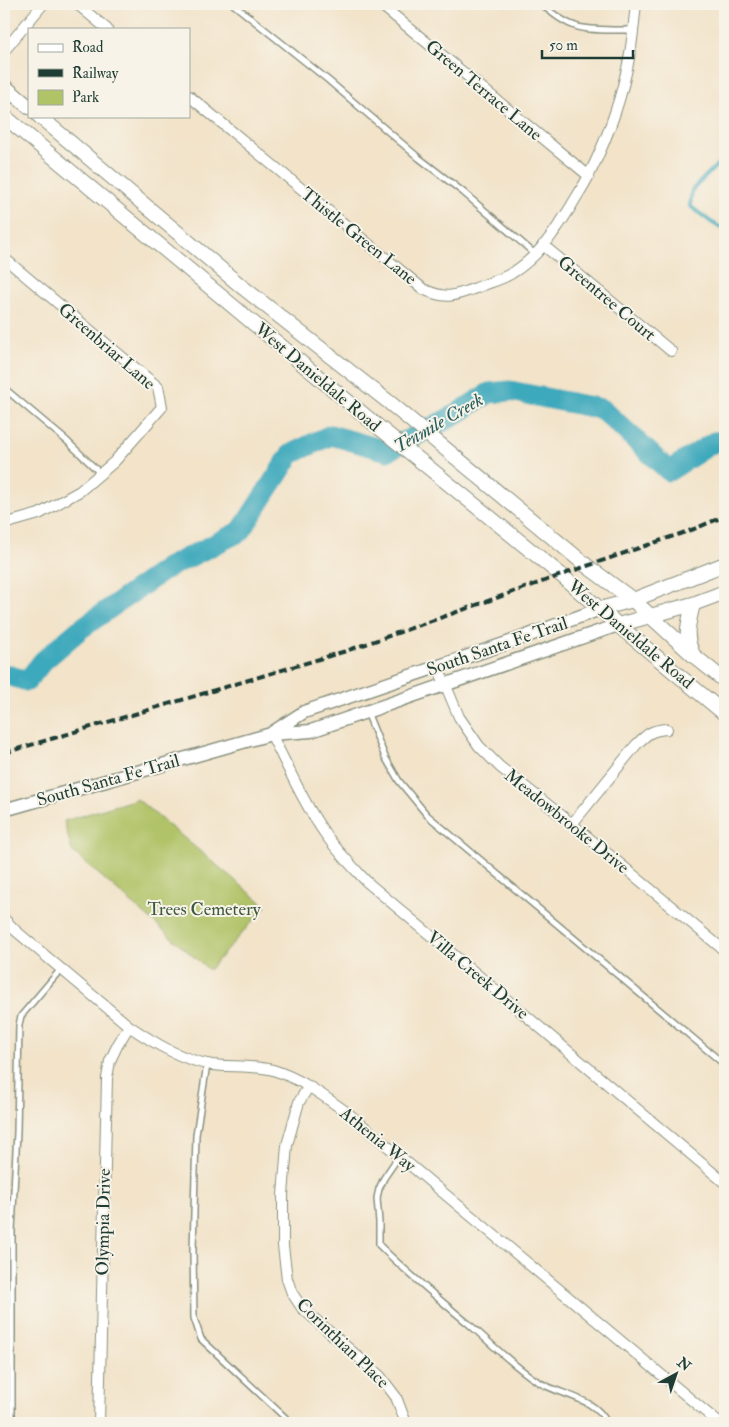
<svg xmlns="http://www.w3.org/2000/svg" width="729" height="1427" viewBox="0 0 729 1427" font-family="'IM FELL Double Pica',serif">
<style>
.green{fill:#b0c367;stroke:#68804e}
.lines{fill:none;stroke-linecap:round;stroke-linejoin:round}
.stream{stroke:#3ca9bc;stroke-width:4}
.river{stroke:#3ca9bc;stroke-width:21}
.service-casing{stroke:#88907e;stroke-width:8}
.minor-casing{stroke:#88907e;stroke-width:12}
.tertiary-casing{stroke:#88907e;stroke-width:15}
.secondary-casing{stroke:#88907e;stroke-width:16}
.service{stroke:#fff;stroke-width:5}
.minor{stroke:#fff;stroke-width:10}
.tertiary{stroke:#fff;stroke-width:12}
.secondary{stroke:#fff;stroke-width:14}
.rail{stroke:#1f3d34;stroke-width:4;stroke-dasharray:8 4;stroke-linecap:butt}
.labels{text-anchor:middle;stroke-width:4;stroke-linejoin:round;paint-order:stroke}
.street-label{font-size:18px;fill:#1f3d34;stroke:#f7f3e8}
.park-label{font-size:18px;fill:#3c583e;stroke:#f7f3e8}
.water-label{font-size:19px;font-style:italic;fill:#285d5d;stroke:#f7f3e8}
</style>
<rect width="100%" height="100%" fill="#f7f3e8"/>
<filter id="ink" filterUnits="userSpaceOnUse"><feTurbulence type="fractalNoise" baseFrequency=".02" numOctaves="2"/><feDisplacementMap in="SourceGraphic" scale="10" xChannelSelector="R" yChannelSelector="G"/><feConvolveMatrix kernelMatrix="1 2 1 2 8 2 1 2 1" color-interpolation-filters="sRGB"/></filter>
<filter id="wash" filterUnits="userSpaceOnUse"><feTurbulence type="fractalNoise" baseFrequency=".0096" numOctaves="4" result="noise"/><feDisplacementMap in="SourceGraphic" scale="20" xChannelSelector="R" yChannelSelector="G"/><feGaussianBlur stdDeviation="1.12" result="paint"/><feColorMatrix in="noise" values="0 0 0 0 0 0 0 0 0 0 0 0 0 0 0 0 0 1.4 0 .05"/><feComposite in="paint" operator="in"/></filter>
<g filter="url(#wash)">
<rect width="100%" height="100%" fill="#f2e3c9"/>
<!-- green -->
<path class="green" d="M137 799 266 906 209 970 72 851 64 821Z"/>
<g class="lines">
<!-- stream -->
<path class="stream" d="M725 157 692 190 690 206 711 222 725 230"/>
<!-- river -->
<path class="river" d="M4 674 27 681 43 661 79 630 167 568 241 531 291 454 331 435 387 451 453 416 489 393 510 391 602 409 669 471 714 442 725 441"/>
</g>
</g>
<g filter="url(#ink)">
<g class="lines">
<!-- service casing -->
<g class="service-casing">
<path id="service" d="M233 4 328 80 419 158 463 192 535 254
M541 4C552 13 564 23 578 27 594 31 616 30 633 30
M4 388 67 441 100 473
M367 712 385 757 399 781 427 815 725 1065
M207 1064 196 1135 193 1251 194 1318 201 1339 291 1423
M399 1156 384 1178 379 1189 377 1198 379 1222V1245C408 1274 439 1299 470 1325 492 1344 513 1366 537 1381 560 1396 594 1396 607 1423
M12 1423V1230L17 1132 19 1025 21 1016 61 969"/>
</g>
<!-- minor casing -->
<g class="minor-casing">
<path id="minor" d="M77 4 107 29
M380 4 589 176
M4 51 43 4
M189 96 423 289C448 301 457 295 481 286 491 282 503 279 512 273 537 258 555 232 570 208 576 197 584 186 589 175 608 137 623 95 630 53 633 37 634 20 636 4
M543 245 671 351
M4 258 158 387 162 407 114 462 80 491 39 514 4 524
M438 667 459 717 479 746 500 767 572 824 725 951
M271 734C288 767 304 804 326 835 338 852 353 867 367 882L725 1183
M572 824 636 745C647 734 651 730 667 729
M4 919 16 931 129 1026C154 1043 182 1060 212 1065 231 1067 255 1065 273 1070 302 1079 325 1097 349 1114L719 1423
M309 1086 299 1102 287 1145 283 1195V1246L287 1279 292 1293 302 1308 380 1376 396 1397 406 1423
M99 1423 107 1078 110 1061 117 1046 129 1026"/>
</g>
<!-- tertiary casing -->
<g class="tertiary-casing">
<path id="tertiary" d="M273 732 304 712 516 640 600 609
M4 810 271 734 311 731 618 625"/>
</g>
<!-- secondary casing -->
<g class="secondary-casing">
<path id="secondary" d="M4 86 29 107
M4 116 370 420 561 575 618 625 725 714
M39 116 241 286 390 403 587 566 633 600 693 655 725 681
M600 609 633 600 725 564
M618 625 693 604 725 592
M692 652C684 635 689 622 693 604"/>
</g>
<!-- service -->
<use href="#service" class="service"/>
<!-- minor -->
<use href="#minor" class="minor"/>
<!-- tertiary -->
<use href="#tertiary" class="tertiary"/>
<!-- secondary -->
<use href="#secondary" class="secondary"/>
<!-- rail -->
<path class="rail" d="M4 753 346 651 587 566 694 529 725 516"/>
</g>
</g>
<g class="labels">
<!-- street labels -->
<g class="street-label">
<text transform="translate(484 90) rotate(40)" y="6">Green Terrace Lane</text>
<text transform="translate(359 236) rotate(39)" y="6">Thistle Green Lane</text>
<text transform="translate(607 298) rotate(40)" y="6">Greentree Court</text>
<text transform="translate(107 346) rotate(41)" y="6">Greenbriar Lane</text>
<text transform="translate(318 377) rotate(40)" y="6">West Danieldale Road</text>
<text transform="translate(631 634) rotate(40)" y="6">West Danieldale Road</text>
<text transform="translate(497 646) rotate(-19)" y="6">South Santa Fe Trail</text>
<text transform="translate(108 780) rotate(-16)" y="6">South Santa Fe Trail</text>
<text transform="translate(567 821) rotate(39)" y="6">Meadowbrooke Drive</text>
<text transform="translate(478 975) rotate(40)" y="6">Villa Creek Drive</text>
<text transform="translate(378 1139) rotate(39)" y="6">Athenia Way</text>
<text transform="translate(103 1222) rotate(-89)" y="6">Olympia Drive</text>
<text transform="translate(343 1343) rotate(44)" y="6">Corinthian Place</text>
</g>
<!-- park labels -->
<g class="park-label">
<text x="204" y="915">Trees Cemetery</text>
</g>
<!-- water labels -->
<g class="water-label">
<text transform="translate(438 422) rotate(-30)" y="7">Tenmile Creek</text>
</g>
</g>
<!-- margin -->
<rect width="729" height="1427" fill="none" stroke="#f7f3e8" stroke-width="20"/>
<!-- legend -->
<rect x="28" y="28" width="162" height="90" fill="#f7f3e8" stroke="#a1aaa0"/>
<rect x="38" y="44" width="25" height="8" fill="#ffffff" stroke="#a1aaa0"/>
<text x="72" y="52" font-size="15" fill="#1f3d34">Road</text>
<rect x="38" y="69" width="25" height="8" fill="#1f3d34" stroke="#a1aaa0"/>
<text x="72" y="78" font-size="15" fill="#1f3d34">Railway</text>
<rect x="38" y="90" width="25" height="15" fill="#b0c367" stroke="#a1aaa0"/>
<text x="72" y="102" font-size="15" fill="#1f3d34">Park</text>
<!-- north arrow -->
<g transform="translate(676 1374) rotate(40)" stroke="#f7f3e8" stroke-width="4" paint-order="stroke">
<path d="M0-4L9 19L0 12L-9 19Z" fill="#1f3d34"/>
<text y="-8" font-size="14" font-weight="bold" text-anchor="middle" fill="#1f3d34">N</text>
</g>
<!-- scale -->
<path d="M542 50v8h91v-8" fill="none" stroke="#1f3d34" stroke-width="2.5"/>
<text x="549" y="50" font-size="15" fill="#1f3d34" stroke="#f7f3e8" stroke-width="4" paint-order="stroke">50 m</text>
</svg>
